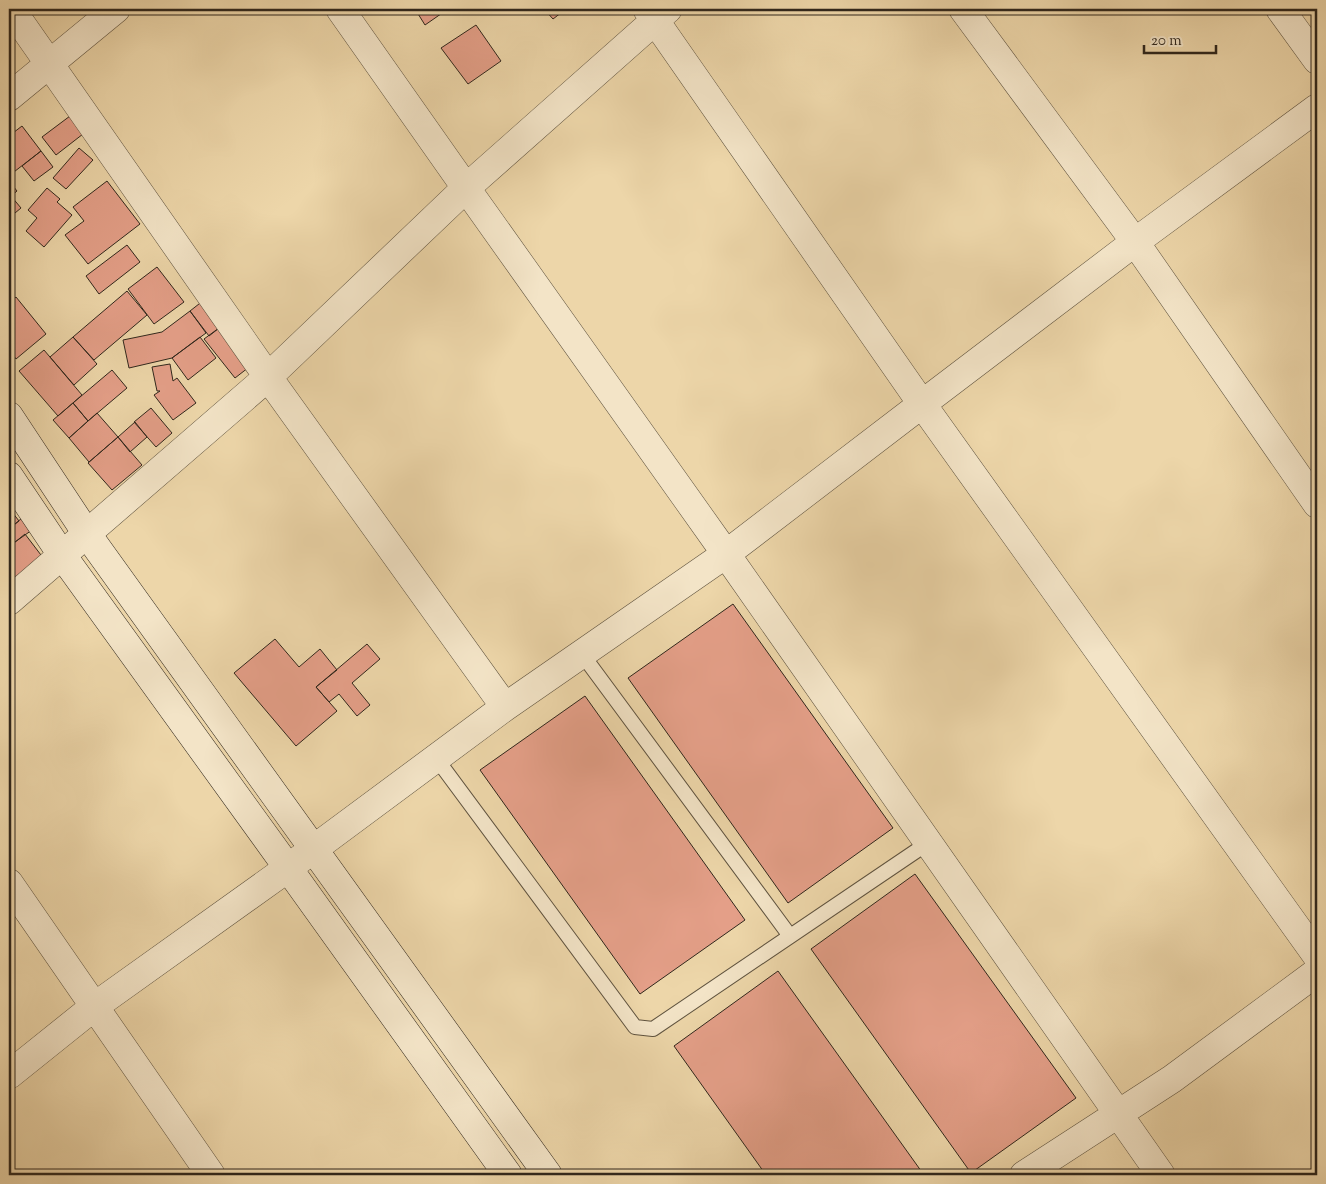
<svg xmlns="http://www.w3.org/2000/svg" width="1326" height="1184" viewBox="0 0 1326 1184" font-family="'Sorts Mill Goudy',serif">
<style>
.building{fill:#e49f88;stroke:#30271c}
.lines{fill:none;stroke-linecap:round;stroke-linejoin:round}
.lane-casing{stroke:#5f533f;stroke-width:16}
.street-casing{stroke:#5f533f;stroke-width:29}
.secondary-casing{stroke:#30271c;stroke-width:29}
.lane{stroke:#f3e4c7;stroke-width:14}
.street{stroke:#f3e4c7;stroke-width:28}
.secondary{stroke:#f3e4c7;stroke-width:28}
</style>
<rect width="100%" height="100%" fill="#edd6a9"/>
<filter id="stains"><feTurbulence type="fractalNoise" baseFrequency=".004" numOctaves="4"/><feColorMatrix values="0 0 0 0 .2 0 0 0 0 .09 0 0 0 0 .02 0 0 0 .5 -.17"/></filter>
<radialGradient id="worn" r=".72"><stop offset=".6" stop-color="#630" stop-opacity="0"/><stop offset="1" stop-color="#630" stop-opacity=".3"/></radialGradient>
<!-- building -->
<path class="building" d="M415 9H448L425 25Z
M544 9H566L553 19Z
M476 25 501 61 468 84 441 48Z
M70 116 83 134 56 155 42 137Z
M22 126 41 151 10 175 9 136Z
M79 148 93 160 66 189 53 178Z
M41 151 53 167 34 181 22 166Z
M9 181 17 191 9 198Z
M107 181 140 224 88 264 65 235 84 221 73 207Z
M47 188 60 199 57 202 72 215 44 247 26 231 37 218 28 210Z
M11 196 21 208 9 218V198Z
M127 245 140 262 99 294 86 276Z
M157 267 184 302 154 324 128 289Z
M127 291 147 315 94 360 73 337Z
M16 297 46 334 16 359 9 349V303Z
M204 300 223 325 209 336 190 311Z
M190 311 206 333 172 358 129 368 123 340 162 332Z
M223 325 253 364 235 378 204 339Z
M73 337 97 364 74 385 50 357Z
M200 337 216 358 188 380 172 358Z
M44 350 82 395 58 416 19 371Z
M170 364 173 381 177 378 196 403 173 420 154 395 160 391H157L152 367Z
M112 370 127 388 88 421 73 403Z
M73 403 88 421 69 438 53 420Z
M151 408 172 433 156 447 134 422Z
M97 413 118 437 89 462 69 438Z
M135 422 147 437 130 452 118 437Z
M118 437 142 465 112 490 88 463Z
M9 508 19 521 9 529Z
M22 518 32 530 15 542 9 534V529Z
M25 534 44 559 9 585V547Z
M733 604 893 828 788 903 628 678Z
M275 639 299 667 320 649 337 670 316 687 337 711 296 746 234 673Z
M367 644 380 659 352 683 370 705 357 716 339 694 329 702 316 687Z
M585 696 745 920 640 994 480 770Z
M915 874 1076 1098 971 1173 811 949Z
M778 971 924 1175H766L674 1046Z"/>
<g class="lines">
<!-- lane casing -->
<g class="lane-casing">
<path id="lane" d="M582 654 790 936
M436 758 635 1027 653 1029 928 843"/>
</g>
<!-- street casing -->
<g class="street-casing">
<path id="street" d="M11 9 268 377 505 707
M340 9 466 188 726 554 1161 1175
M647 9 922 404 1317 956
M963 9 1135 242 1317 504
M1280 9 1317 60
M9 97 116 9
M9 601 268 377 466 188 668 9
M9 883 211 1175
M9 1075 95 1006 288 868 505 707 726 554 922 404 1135 242 1317 108
M1024 1175 1172 1079 1317 972"/>
</g>
<!-- secondary casing -->
<g class="secondary-casing">
<path id="secondary" d="M9 416 87 534 548 1175
M9 476 62 555 288 868 508 1175"/>
</g>
<!-- lane -->
<use href="#lane" class="lane"/>
<!-- street -->
<use href="#street" class="street"/>
<!-- secondary -->
<use href="#secondary" class="secondary"/>
</g>
<!-- margin -->
<rect width="1326" height="1184" fill="none" stroke="#edd6a9" stroke-width="30"/>
<rect x="10" y="10" width="1306" height="1164" fill="none" stroke="#30271c" stroke-width="2.5"/>
<rect x="15" y="15" width="1296" height="1154" fill="none" stroke="#30271c"/>
<!-- scale -->
<path d="M1144 45v8h72v-8" fill="none" stroke="#30271c" stroke-width="2.5"/>
<text x="1151" y="45" font-size="15" fill="#30271c" stroke="#f3e4c7" stroke-width="4" paint-order="stroke">20 m</text>
<rect width="100%" height="100%" filter="url(#stains)"/>
<rect width="100%" height="100%" fill="url(#worn)"/>
</svg>
